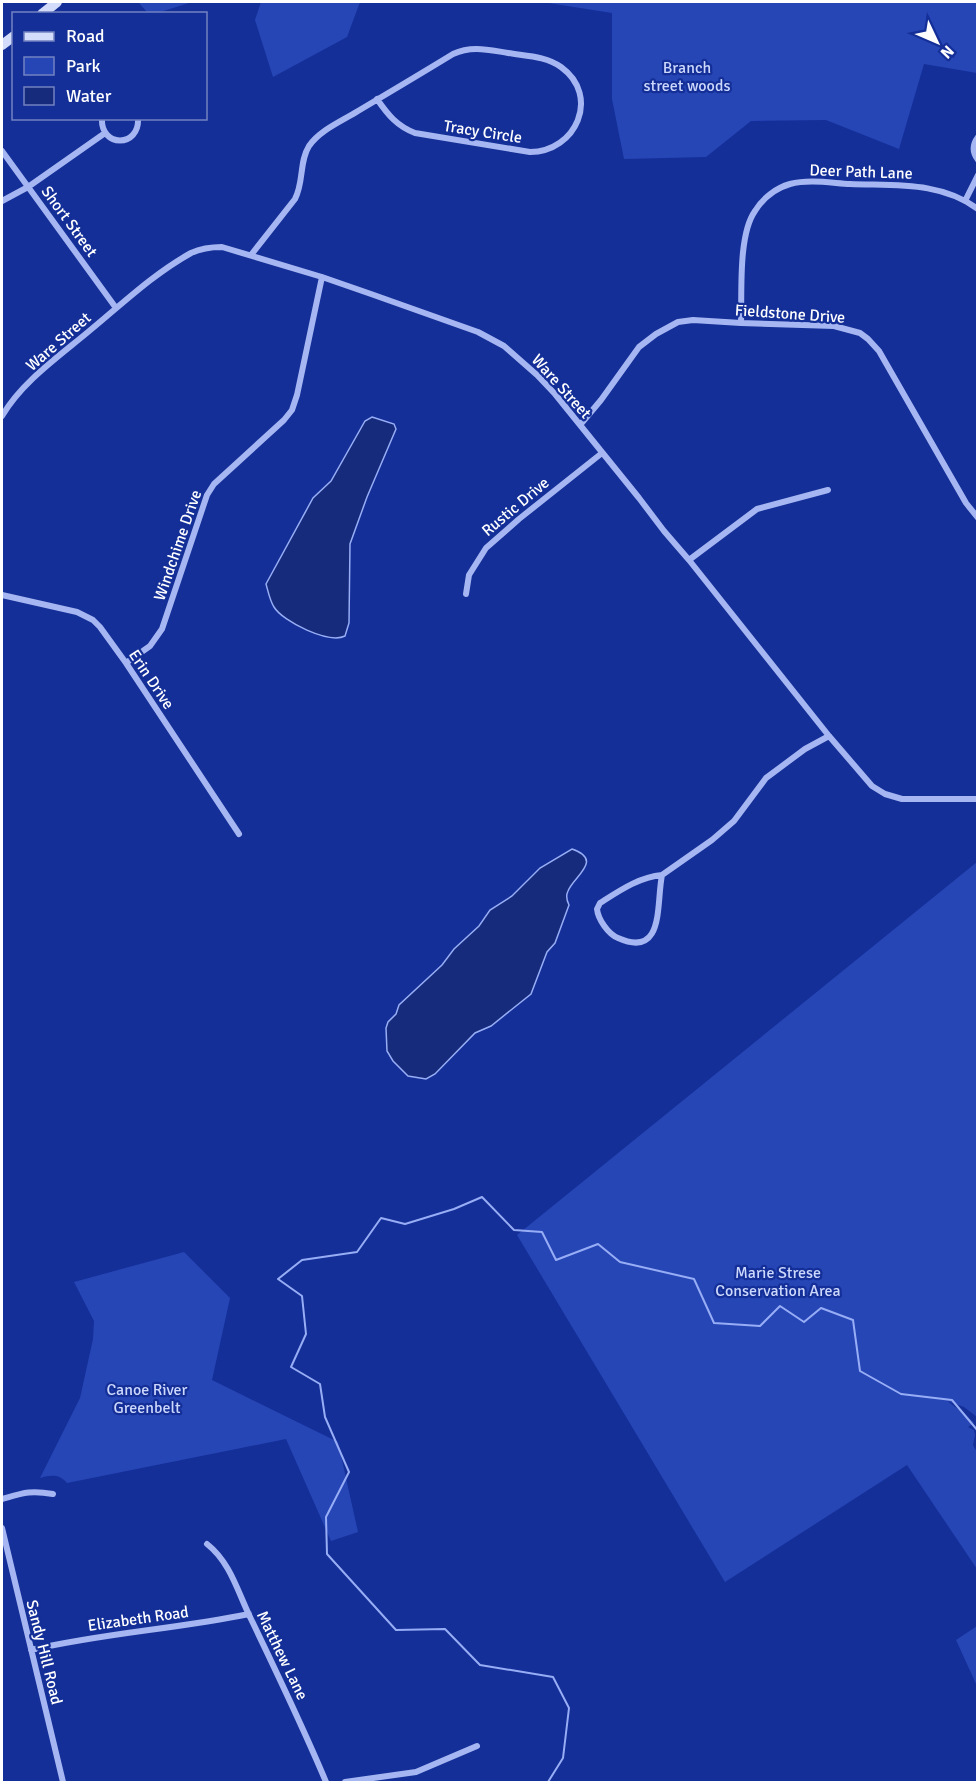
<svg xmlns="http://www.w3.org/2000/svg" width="979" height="1784" viewBox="0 0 979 1784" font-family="Signika,sans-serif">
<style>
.green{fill:#2746b6}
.water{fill:#162b7b;stroke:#97adf5;stroke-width:1.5}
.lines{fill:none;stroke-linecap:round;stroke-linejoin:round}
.stream{stroke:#97adf5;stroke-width:2}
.street{stroke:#a5b6f2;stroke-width:6}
.secondary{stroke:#d4dcfc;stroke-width:10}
.labels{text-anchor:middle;stroke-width:4.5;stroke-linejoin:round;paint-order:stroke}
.park-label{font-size:16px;fill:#cdd8fd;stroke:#142f97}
.street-label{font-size:16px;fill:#fff;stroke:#142f97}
</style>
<rect width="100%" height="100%" fill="#142f97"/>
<!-- green -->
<path class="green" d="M138 2H192L154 14 148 13Z
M261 2H360L347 37 273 77 255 20Z
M542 2H977V73L924 64 899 149 826 120 751 121 706 157 624 159 612 99V13Z
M977 862V1417L964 1407 947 1401 965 1414 974 1423 968 1427 974 1430 975 1435 973 1445 977 1452V1569L907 1465 725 1582 517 1235Z
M184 1252 230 1298 212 1380 338 1442 358 1532 331 1541 286 1439 67 1483C59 1474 51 1475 40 1478L80 1398 93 1339 94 1321 74 1282Z
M977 1626V1686L956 1640Z"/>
<!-- water -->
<path class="water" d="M372 417 394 424 396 429 367 497 350 544 349 623 345 636C329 644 283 622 274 607 270 601 268 591 266 584L313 498 331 481 365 421Z
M572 849C604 860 574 876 568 891 566 895 567 901 569 905L555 943 547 952 531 994 491 1026 475 1033 435 1074 426 1079 408 1076 393 1061 387 1051 386 1028 388 1022 396 1014 399 1005 442 965 454 949 479 926 490 910 512 896 540 868Z"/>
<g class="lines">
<!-- stream -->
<path class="stream" d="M548 1782 563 1758 569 1708 553 1677 480 1665 445 1629 396 1630 327 1554 326 1517 349 1472 325 1417 320 1384 291 1367 306 1334 302 1296 278 1279 302 1260 357 1252 381 1218 405 1224 454 1209 482 1197 514 1230 542 1232 556 1260 598 1244 620 1262 694 1279 714 1323 760 1326 780 1306 804 1322 821 1308 853 1320 860 1371 901 1394 952 1400 978 1431"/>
<!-- street -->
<path class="street" d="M102 118C100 148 140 148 138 118
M978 137C972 145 972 152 978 160
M2 151 116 308
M2 201 28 187 105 133
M965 201 978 175
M251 255 295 199C304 182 299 162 309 146 320 130 342 121 358 111 390 92 422 73 453 54 472 45 489 50 508 53 526 56 546 56 561 67 601 96 576 152 530 152L415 133C397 126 388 115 377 99
M741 323C742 293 738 235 755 211 763 198 776 188 790 184 809 179 831 183 850 184 894 186 940 181 978 209
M2 416C22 382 58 357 88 332 121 305 153 274 191 253 202 248 211 247 222 247L322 277 371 294 478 332 504 346 537 375 555 394 639 498 664 531 689 560 829 736 872 786 885 794 902 799H978
M580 425 601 400 639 347 656 334 678 322 693 320 741 323 834 326 860 333 868 339 879 351 966 503 978 518
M689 560 757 509 828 490
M466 594 469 575 486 548 519 519 602 453
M2 595 77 612 93 620 100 627 126 663 239 834
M126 663 150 646 162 629 207 495 214 484 284 420 292 410 297 395 322 277
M662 875C656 904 665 959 618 938 608 934 598 919 597 909L600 903C619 891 639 877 662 875L712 840 734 821 766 778 805 749 829 736
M2 1499C23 1493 30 1490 53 1494
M2 1528 63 1782
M207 1544C231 1563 238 1593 251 1619 277 1673 303 1727 326 1782
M31 1650C103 1633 177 1629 249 1614
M345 1782 416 1772 477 1746"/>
<!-- secondary -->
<path class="secondary" d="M42 14 57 2
M2 45 14 36"/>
</g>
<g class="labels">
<!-- park labels -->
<g class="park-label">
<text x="687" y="73">Branch<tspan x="687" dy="18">street woods</tspan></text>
<text x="778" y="1278">Marie Strese<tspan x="778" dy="18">Conservation Area</tspan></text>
<text x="147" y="1395">Canoe River<tspan x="147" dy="18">Greenbelt</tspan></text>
</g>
<!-- street labels -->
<g class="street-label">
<text transform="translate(483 131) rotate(9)" y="6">Tracy Circle</text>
<text transform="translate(861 171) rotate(2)" y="6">Deer Path Lane</text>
<text transform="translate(70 221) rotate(54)" y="6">Short Street</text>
<text transform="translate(790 313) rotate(4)" y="6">Fieldstone Drive</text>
<text transform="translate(58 341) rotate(-41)" y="6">Ware Street</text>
<text transform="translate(562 386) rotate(48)" y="6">Ware Street</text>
<text transform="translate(515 506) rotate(-40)" y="6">Rustic Drive</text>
<text transform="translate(177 545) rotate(-71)" y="6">Windchime Drive</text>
<text transform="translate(152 679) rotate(56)" y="6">Erin Drive</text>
<text transform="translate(138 1618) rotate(-8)" y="6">Elizabeth Road</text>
<text transform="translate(45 1652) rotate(76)" y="6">Sandy Hill Road</text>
<text transform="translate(283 1655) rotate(64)" y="6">Matthew Lane</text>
</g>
</g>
<!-- border -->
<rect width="979" height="1784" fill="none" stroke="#ffffff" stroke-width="6"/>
<!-- legend -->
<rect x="12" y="12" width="195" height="108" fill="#142f97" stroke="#7282c1" stroke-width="1.5"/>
<rect x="24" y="32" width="30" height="9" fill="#d4dcfc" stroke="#7282c1" stroke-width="1.5"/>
<text x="66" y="42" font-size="18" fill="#ffffff">Road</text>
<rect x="24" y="57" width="30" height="18" fill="#2746b6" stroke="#7282c1" stroke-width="1.5"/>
<text x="66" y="72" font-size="18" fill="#ffffff">Park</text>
<rect x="24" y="87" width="30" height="18" fill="#162b7b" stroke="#7282c1" stroke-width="1.5"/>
<text x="66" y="102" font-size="18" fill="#ffffff">Water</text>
<!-- north arrow -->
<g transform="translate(937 42) rotate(134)" stroke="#142f97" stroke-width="4.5" paint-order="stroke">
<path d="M0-4.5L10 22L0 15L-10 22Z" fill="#ffffff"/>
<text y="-9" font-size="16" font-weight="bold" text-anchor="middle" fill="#ffffff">N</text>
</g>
</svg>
